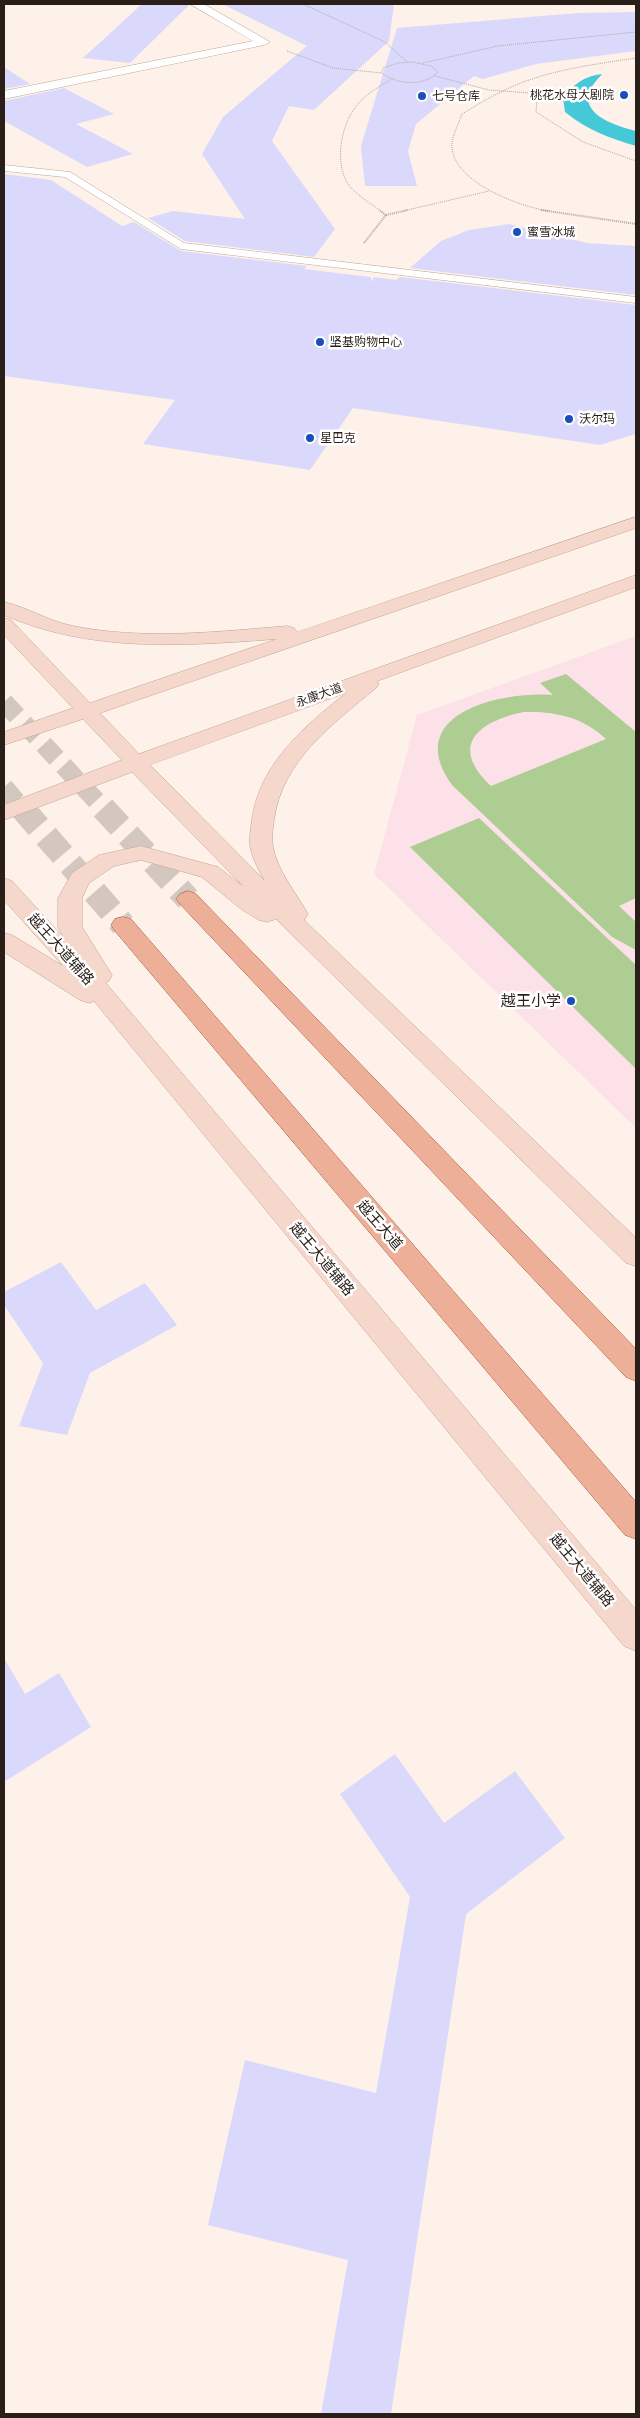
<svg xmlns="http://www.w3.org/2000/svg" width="640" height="2418" viewBox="0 0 640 2418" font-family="Jost,'Noto Sans SC',sans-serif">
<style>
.education{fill:#fce2e8}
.green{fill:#aecd92;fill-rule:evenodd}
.water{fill:#45c9d8}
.building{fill:#dad9fb}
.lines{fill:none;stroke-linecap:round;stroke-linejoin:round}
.primary-tunnel-far1{stroke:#d3c7bf;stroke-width:19;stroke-dasharray:19 10;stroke-linecap:butt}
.primary-tunnel{stroke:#d3c7bf;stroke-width:25;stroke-dasharray:25 12;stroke-linecap:butt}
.service-casing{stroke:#c0a593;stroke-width:1}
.minor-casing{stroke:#c0a593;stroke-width:1}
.secondary-casing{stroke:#c0a593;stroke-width:1}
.primary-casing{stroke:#a15a3e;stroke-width:1}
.path-far1{stroke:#b3a7a0;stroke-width:1;stroke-dasharray:1 1;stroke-linecap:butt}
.path{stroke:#b3a7a0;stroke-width:2;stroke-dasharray:1 1;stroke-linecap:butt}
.service{fill:#fff;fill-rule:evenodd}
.minor{fill:#fff;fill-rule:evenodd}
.secondary{fill:#f6d7cb;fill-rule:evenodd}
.primary{fill:#edaf97;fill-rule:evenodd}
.poi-dot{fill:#194fbb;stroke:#fff;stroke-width:2}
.labels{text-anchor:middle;stroke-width:5;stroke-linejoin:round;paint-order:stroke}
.far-poi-label{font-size:12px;fill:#291f18;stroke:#fff;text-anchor:start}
.far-street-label{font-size:12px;fill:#291f18;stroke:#fff}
.street-label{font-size:15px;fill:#291f18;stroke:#fff}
.poi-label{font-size:15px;fill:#291f18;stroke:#fff;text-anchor:end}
</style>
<rect width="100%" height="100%" fill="#fdf1e9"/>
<!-- education -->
<path class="education" d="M636 636V1128L374 874 417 715Z"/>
<!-- green -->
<path class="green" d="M566 674 636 732V898L619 906 636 922V950L612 937 452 785C401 714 500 691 553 695L540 683ZM524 712C555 711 583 717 606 739L491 786C448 746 478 721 524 712Z
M479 818 636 965V1069L410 847Z"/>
<!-- water -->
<path class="water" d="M602 74C597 80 588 89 588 97 587 118 621 127 636 131V146C609 138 587 130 565 112L563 98C574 84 584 76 602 74Z"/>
<!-- building -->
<path class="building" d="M142 4 189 5 130 63 83 58Z
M222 4H394L389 41 314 110 289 106 272 141 335 229 314 257 185 241 148 218 173 211 245 219 202 154 223 117 307 46Z
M636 12V51L536 64 483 79 474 76 416 124 408 151 417 186H365L361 146 397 28 579 13Z
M4 67 30 84 4 89Z
M64 88 114 114 76 124 133 154 87 167 4 121V101Z
M4 174 51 180 122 226 134 222 181 251 307 266 304 269 370 277 374 282 373 277 396 280 400 277 636 305V434L600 445 353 408 310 470 143 444 175 400 4 376Z
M509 224 587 243 636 246V295L410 268 441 241 469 230Z
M61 1262 96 1310 145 1283 177 1325 90 1373 67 1435 19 1426 43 1363 4 1305V1292Z
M4 1658 25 1694 59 1673 91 1727 4 1782Z
M395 1754 444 1823 515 1771 565 1838 466 1914 391 2414H321L348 2260 208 2225 245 2060 376 2093 410 1897 340 1794Z"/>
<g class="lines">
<!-- primary-tunnel-far1 -->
<path class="primary-tunnel-far1" d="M4 702 104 809
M4 787 23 809"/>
<!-- primary-tunnel -->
<path class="primary-tunnel" d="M22 808 123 925
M103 808 188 899"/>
<!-- service casing -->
<g class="service-casing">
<path id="service" d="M4 165 70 172 184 243 636 297V303L181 249 65 177 4 171Z"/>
</g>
<!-- minor casing -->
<g class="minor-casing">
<path id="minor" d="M190 4H204L270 42 264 45 4 99V91L253 41Z"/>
</g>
<!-- secondary casing -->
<g class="secondary-casing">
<path id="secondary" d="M636 517V528L100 713 139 754 636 575V587L377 681 379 684 376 688C333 724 282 760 274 820 273 828 271 838 273 847 277 870 296 893 308 914L304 920 636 1238V1266L626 1263 276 919 267 922 259 920 241 909 202 877 141 860 114 866 89 883 82 898V927L112 975 109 981 105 982 636 1610V1651L624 1646 94 1001 89 1003 80 1000 4 952V933L12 935 63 966 4 900V878L12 881 65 939 58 927V898L72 873 99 855 141 846 218 867 244 887 132 772 4 820V805L122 760 83 719 4 745V732L73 708 4 635V618L11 620 90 703 277 639C184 646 91 653 4 615V602C27 607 48 621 73 626 143 640 216 632 287 626L294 628 297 632ZM346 693C305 726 260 763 252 819 251 828 249 837 250 846 252 858 259 871 265 881L150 765Z"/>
</g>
<!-- primary casing -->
<g class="primary-casing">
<path id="primary" d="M188 891 196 894 636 1349V1381L626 1377 180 904 176 899 180 894Z
M123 917 131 919 636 1502V1539L625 1535 115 931 111 925 115 919Z"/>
</g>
<!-- path-far1 -->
<path class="path-far1" d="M303 4 385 42 407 62
M287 51 333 68 382 73
M413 62 431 66 438 72C423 87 398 85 382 73L383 68 398 63Z
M423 63 498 46 636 32
M435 76 489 90 531 93 537 99 536 112 583 142 636 161
M381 211C370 203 356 195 348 184 334 162 341 123 358 104 367 93 380 86 392 79
M403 211 489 191
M549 211C520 207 449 181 452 143 453 134 459 123 462 114 474 107 486 99 499 93 540 71 590 65 636 58"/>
<!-- path -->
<path class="path" d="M541 210 636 224
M386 215 408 210
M364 243 386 215 379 210"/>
<!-- service -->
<use href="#service" class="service"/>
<!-- minor -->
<use href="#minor" class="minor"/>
<!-- secondary -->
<use href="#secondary" class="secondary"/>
<!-- primary -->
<use href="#primary" class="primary"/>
</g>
<!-- markers -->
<g class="poi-dot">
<circle cx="624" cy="95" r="5"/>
<circle cx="422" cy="96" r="5"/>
<circle cx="517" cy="232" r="5"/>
<circle cx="320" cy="342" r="5"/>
<circle cx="569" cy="419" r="5"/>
<circle cx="310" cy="438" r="5"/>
<circle cx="571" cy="1001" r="5"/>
</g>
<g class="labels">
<!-- far-poi labels -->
<g class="far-poi-label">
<text x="614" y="99" text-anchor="end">桃花水母大剧院</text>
<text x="432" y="100">七号仓库</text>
<text x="527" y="236">蜜雪冰城</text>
<text x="330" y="346">坚基购物中心</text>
<text x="579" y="423">沃尔玛</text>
<text x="320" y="442">星巴克</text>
</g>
<!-- far-street labels -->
<g class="far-street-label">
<text transform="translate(319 695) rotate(-20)" y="4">永康大道</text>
</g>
<!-- street labels -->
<g class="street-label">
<text transform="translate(61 949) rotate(48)" y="5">越王大道辅路</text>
<text transform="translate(380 1225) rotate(49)" y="5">越王大道</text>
<text transform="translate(322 1259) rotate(50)" y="5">越王大道辅路</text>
<text transform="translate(582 1570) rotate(50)" y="5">越王大道辅路</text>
</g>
<!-- poi labels -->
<g class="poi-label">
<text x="561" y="1006">越王小学</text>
</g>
</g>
<!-- border -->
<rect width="640" height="2418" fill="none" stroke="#291f18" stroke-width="10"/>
</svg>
